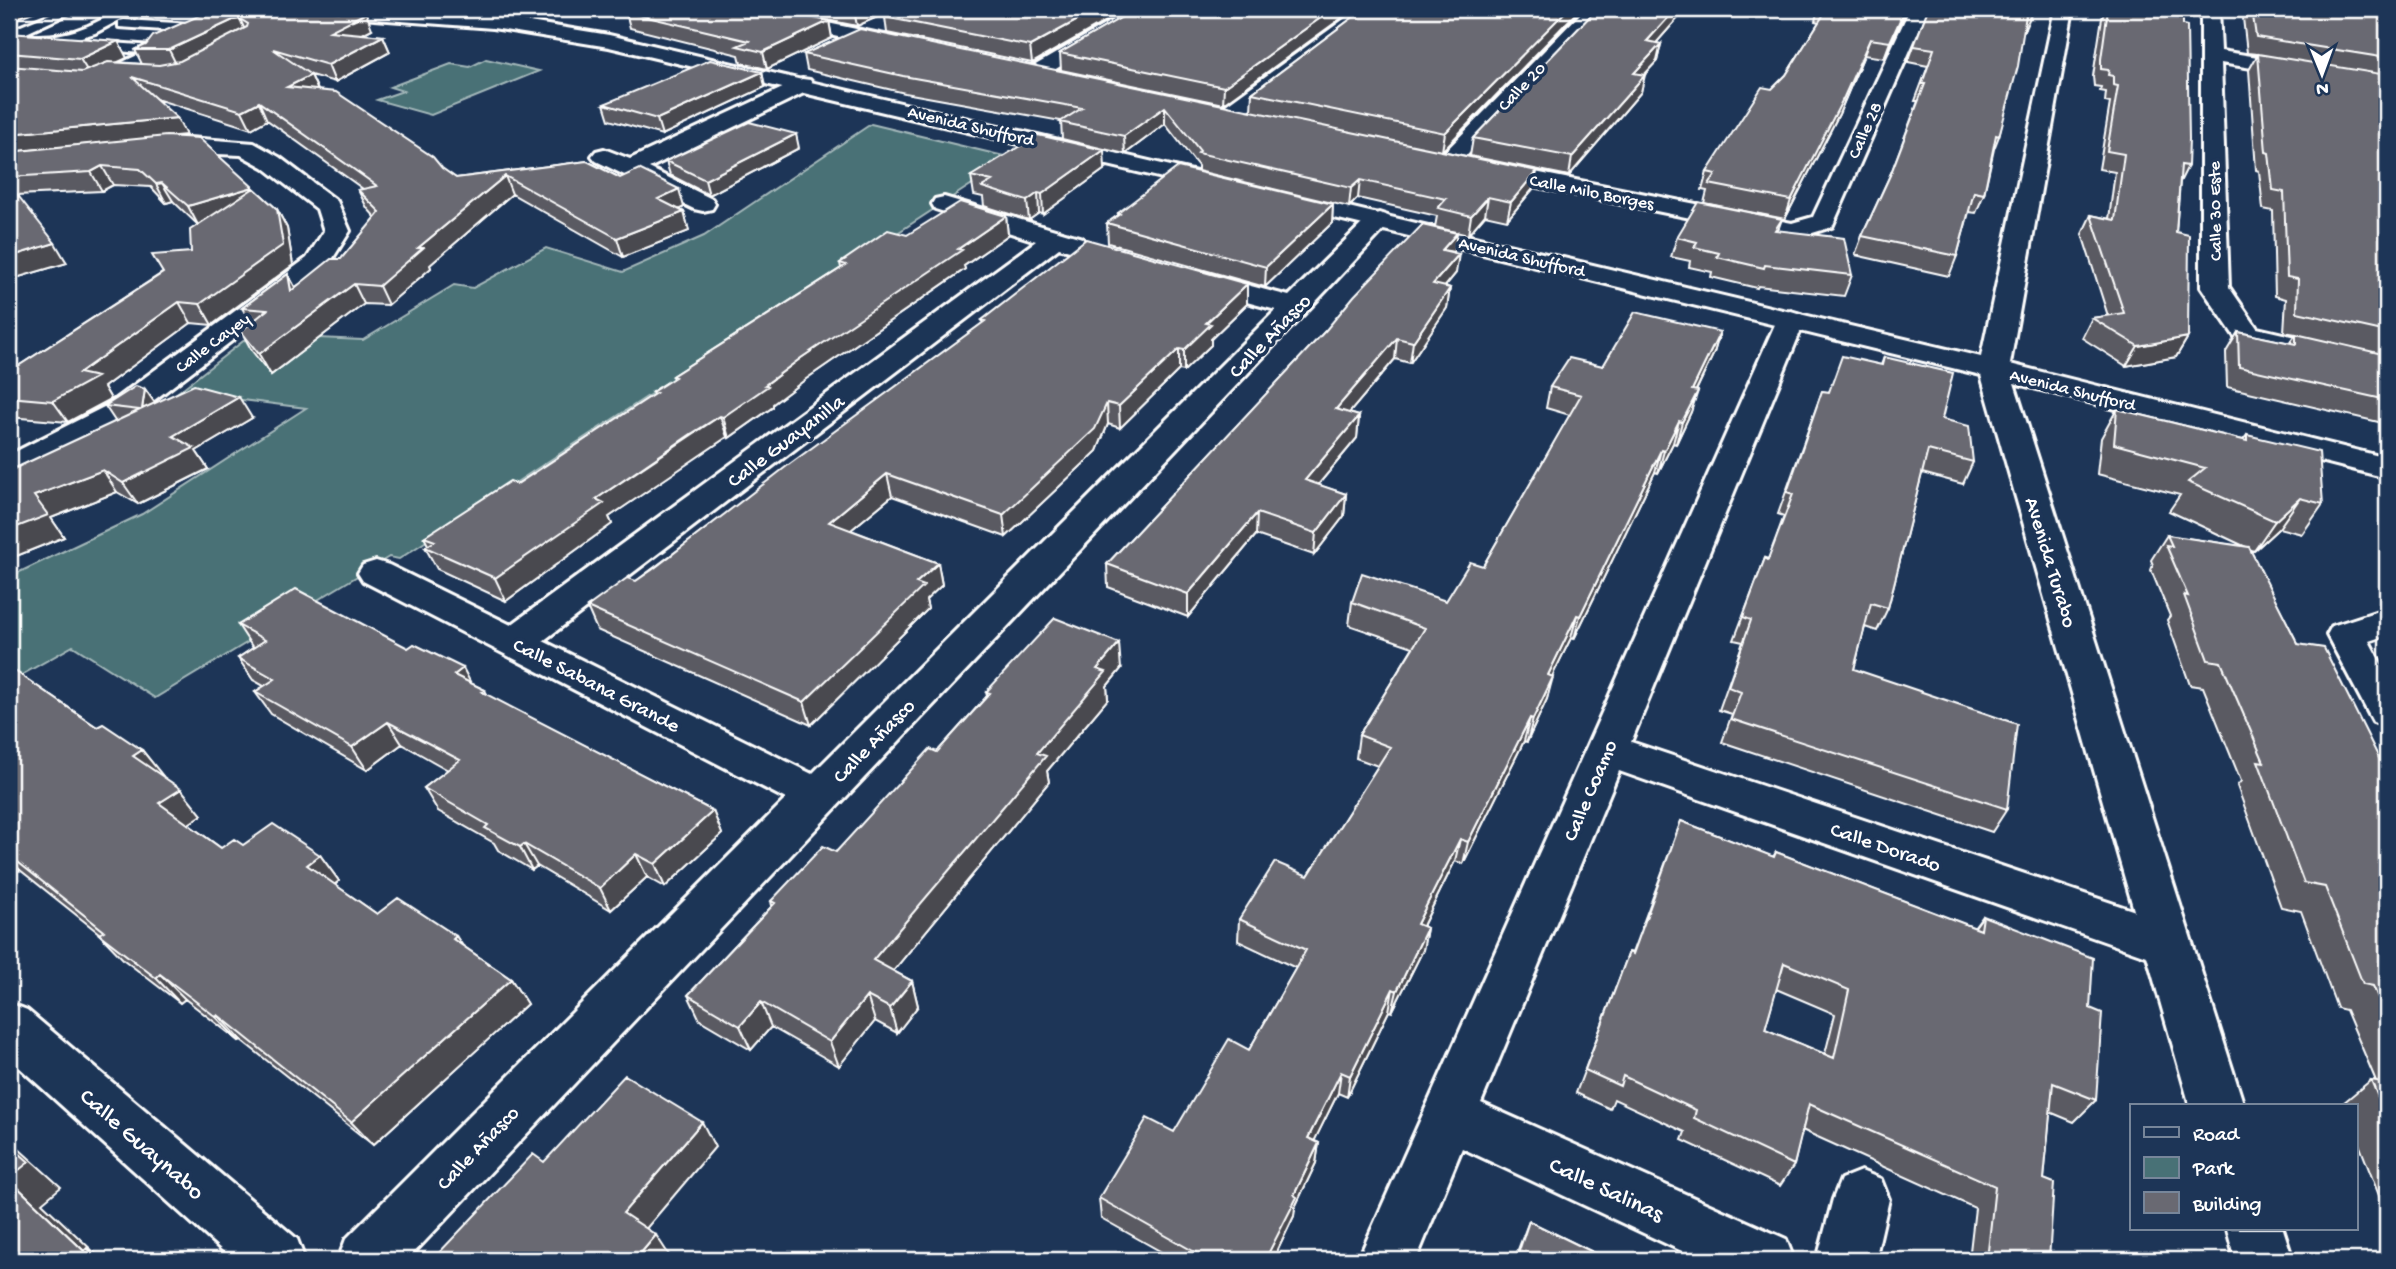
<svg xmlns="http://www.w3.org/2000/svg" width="2396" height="1269" viewBox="0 0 2396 1269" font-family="'Gochi Hand',sans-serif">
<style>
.green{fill:#487176;stroke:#a4b8ba;stroke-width:2}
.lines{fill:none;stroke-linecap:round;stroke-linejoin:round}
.lane-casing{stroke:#fff;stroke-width:6}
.street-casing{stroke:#fff;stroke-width:6}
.secondary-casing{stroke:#fff;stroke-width:6}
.lane{fill:#1d3557;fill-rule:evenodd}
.street{fill:#1d3557;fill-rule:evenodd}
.secondary{fill:#1d3557;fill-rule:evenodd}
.wall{fill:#5a5a62;stroke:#fff;stroke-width:2;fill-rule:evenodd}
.shaded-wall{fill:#4a4a50;stroke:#fff;stroke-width:2}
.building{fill:#696972;stroke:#fff;stroke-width:2;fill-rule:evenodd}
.labels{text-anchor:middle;stroke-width:7;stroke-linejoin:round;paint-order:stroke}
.far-street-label{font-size:18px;fill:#fff;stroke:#1d3557}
.street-label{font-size:21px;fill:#fff;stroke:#1d3557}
.near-street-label{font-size:24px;fill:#fff;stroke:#1d3557}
</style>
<rect width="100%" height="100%" fill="#1d3557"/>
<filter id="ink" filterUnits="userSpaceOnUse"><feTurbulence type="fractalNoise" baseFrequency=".0143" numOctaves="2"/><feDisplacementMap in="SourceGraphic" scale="14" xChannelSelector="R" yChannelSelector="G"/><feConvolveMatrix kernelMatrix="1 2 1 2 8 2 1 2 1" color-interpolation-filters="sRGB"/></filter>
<g filter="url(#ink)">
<!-- green -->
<path class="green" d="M486 59 539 71 431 115 377 100 403 91 390 87 451 64 470 67Z
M871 124 1012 158 399 559 389 557 155 698 73 646 9 682V577L142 514 306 408 178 392 251 335 363 340 454 285 473 288 546 248 623 272 704 236Z"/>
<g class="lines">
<!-- lane casing -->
<g class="lane-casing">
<path id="lane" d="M62 9 76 10 22 35C46 38 66 35 88 26 106 18 120 8 140 9L95 33 54 45 9 42V31Z
M124 20 193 24 200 28 193 32 119 27V21Z
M86 41 153 46 160 50 153 59 102 81 95 77 97 74 142 53 81 48 79 45Z"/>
</g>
<!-- street casing -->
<g class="street-casing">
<path id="street" d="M726 9H761L899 38 906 40 909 44 906 48 899 50 735 15 728 13Z
M1132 9H1154L1041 78H1027L1024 74 1027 70Z
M1358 9H1379L1235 120H1219L1216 115 1219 110Z
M1585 9 1602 11 1456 167H1440L1436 162 1440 157Z
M1910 9H1928L1832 227 1793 239 1485 176 1477 174 1473 169 1477 164 1485 162 1792 223 1813 217Z
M2201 9H2219L2221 51 2387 78V90L2221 63 2229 287 2257 328 2387 358V376L2237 340 2201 287Z
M802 79 810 80 813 85 810 90 649 168 712 199 715 204 712 209 703 211 694 209 596 161 592 156 596 151 604 149 630 159Z
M176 137 254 143 279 157 337 201 350 231 326 269 128 420 21 475 9 478V455L106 406 307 258 324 231 317 209 263 167 241 155 147 151 143 146 147 141Z
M944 197 1082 238 1086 244 1082 250 1073 252 1059 248 543 641 812 774 1276 310 1188 286 1184 280 1188 274 1198 272 1289 296 1370 216 1379 213 1388 216 1392 221 407 1260H338L346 1239 786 799 363 581 358 573 363 565 376 561 389 565 511 625 1036 241 935 209 932 204 935 199Z
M1791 311 1801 314 1805 320 1631 742 2183 927 2190 942 2183 957 2166 963 1619 771 1481 1103 1786 1239 1794 1260H1701L1462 1148 1416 1260H1358L1777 320 1781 314Z
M2387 608V635L2369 641 2387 675V727L2373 722 2327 635 2332 626Z
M9 1003 27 1010 297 1239 305 1260H233L9 1058Z
M1861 1171 1881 1179 1889 1199 1875 1260H1817L1833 1199 1841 1179Z"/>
</g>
<!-- secondary casing -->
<g class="secondary-casing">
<path id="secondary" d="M313 9H394L493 16 609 35 1222 178 1231 180 1234 185 1231 190 1222 192 609 47 493 28 322 15 315 13Z
M2055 9H2073L2010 364 2387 458V478L2014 383 2244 1106H2190L1981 375 1281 205 1272 203 1269 198 1272 193 1281 191 1981 357Z
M2227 1229H2283L2293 1260H2235Z"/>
</g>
<!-- lane -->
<use href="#lane" class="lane"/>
<!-- street -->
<use href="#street" class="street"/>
<!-- secondary -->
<use href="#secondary" class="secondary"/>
</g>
<!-- wall -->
<path class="wall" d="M214 9 349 12 372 29 363 34 383 36 390 52 335 82 311 75 318 90 456 178 587 161 620 178 684 207 680 210 684 212 689 231 623 257 512 194 430 265 431 268 388 305 364 304 271 375 252 351 241 331 251 323 242 308 288 274 295 287 341 259 376 218 367 208 358 190 363 189 267 120 251 129 156 99 186 135 174 136 254 188 277 209 287 228 293 265 212 325 191 323 104 387 111 399 68 422 9 417V372L162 273 191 252 198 225 173 201 166 203 151 187 113 185 102 191 17 195 67 263 9 280V33L127 58 117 62 142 64 135 50Z
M619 9H768L829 21 832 38 767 69 741 63 739 55 630 28 626 12 629 11Z
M772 9H895L857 26Z
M902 9H1127L1032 63 887 33 885 17Z
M1136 9H1354L1223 104 1061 70 1060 53Z
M1364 9H1576L1575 14 1442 151 1537 171 1533 189 1507 220 1485 215 1468 235 1435 227 1437 216 1358 198 1349 207 1198 171V166L1165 124 1125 154 1062 139 1061 121 905 93 807 70 804 54 1251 111 1252 93Z
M1597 9H1686L1656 43 1661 44 1657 61 1644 75 1641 92 1569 176 1470 156 1473 138Z
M1818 9H1907L1884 58 1864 55 1839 114 1785 219 1704 203 1707 191 1702 190 1707 172 1772 89 1786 75 1819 22 1815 21Z
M1928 9 2031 15 2024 31H2023L1999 136 1994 149 1984 194 1976 213 1969 212 1957 256 1949 276 1855 255 1862 236 1891 173 1918 101H1915L1928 66 1908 62Z
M2106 9H2183V25L2188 166 2180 182 2176 232 2188 337 2176 357 2126 366 2082 338 2092 318 2108 316 2082 234 2091 215 2109 219 2115 172 2099 169 2110 103 2105 102 2106 92 2100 91 2101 87 2094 86 2093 76 2102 18Z
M2242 9H2387V424L2227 387 2226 352 2238 332 2290 343 2296 334 2284 332 2286 299 2275 296 2273 211 2263 209 2259 171 2256 170 2249 70 2258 54 2247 53Z
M762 72 765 87 662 135 609 120 604 104Z
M799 148 709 195 670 175 666 161Z
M1105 169 1043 214 1039 213 1029 220 984 206 983 197 974 195 971 176Z
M1333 204 1332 223 1265 287 1108 243 1107 223 1118 215V213Z
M1006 216 1008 235 964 266 965 269 806 379 773 404V407L729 438 727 437 698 456 609 517 612 524 506 601 437 569 425 547 428 545 424 537 517 484 653 395 652 392 673 379 672 376 841 268 840 263 907 235Z
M1782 219 1778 230 1852 275 1844 296 1758 286 1757 288 1711 277 1712 272 1689 267 1690 261 1671 257 1677 237Z
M1454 252 1456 273 1445 286 1450 288 1447 308 1410 363 1395 359 1349 413 1359 416 1357 438 1318 485 1346 494 1344 516 1314 555 1256 535 1188 617 1108 587 1107 564 1326 330Z
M1247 284V304L1211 339V345L1184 371 1179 370 1120 428 1108 424 1097 451 1006 537 892 496 851 530 938 563 942 585 926 600 928 609 811 725 597 630 587 607 636 581 983 323 982 320Z
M1720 332 1714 353 1696 391 1691 412 1676 444 1673 443 1658 473 1655 472 1574 639 1571 638 1552 676 1547 699 1527 742 1524 741 1463 864 1455 861 1423 926 1427 928 1423 950 1392 1012 1389 1011 1347 1097 1338 1093 1314 1141 1319 1143 1316 1163 1295 1207 1294 1216 1273 1260H1176L1101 1218 1099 1198 1174 1132 1249 1050 1296 968 1238 941 1239 919 1308 876 1378 766 1356 758 1359 735 1413 647 1349 625 1352 602 1446 601 1483 566 1570 415 1546 408 1550 387 1603 366Z
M1884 357 1942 419 1973 462 1963 484 1922 473 1888 608 1877 631 1865 627 1854 669 2007 809 1992 832 1722 742 1732 714 1719 710 1743 642 1734 640 1765 558 1768 559 1784 516 1778 514 1822 391 1828 392 1881 365Z
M145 389 155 403 252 418 196 451 208 469 138 504 117 492 51 518 64 537 9 559 115 421 105 406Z
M2117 409 2243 440 2247 435 2323 504 2302 534 2279 528 2254 551 2249 549 2298 644 2387 774V1211H2385L2356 1136V1106H2344L2343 1103 2371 1080 2376 1081 2346 1010 2337 1008 2301 911 2281 907 2237 786 2241 781 2203 687 2190 685 2167 620 2170 616 2151 570 2153 565 2151 560 2167 535 2246 547 2169 511 2180 495 2097 474 2101 438Z
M238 625 470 683 485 690 488 696 713 811 722 834 665 887 647 877 611 910 537 866 532 870 498 850 494 843 438 811 424 788 448 770 402 744 367 770 271 714 255 692 264 686 253 680 238 658 253 648Z
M9 667 97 727 142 750 163 777 202 815 188 824 221 848 243 845 320 855 339 881 335 885 377 914 456 936 463 946 511 979 527 1004 373 1145 241 1040 239 1041 185 999 180 1003 124 960 99 934H100L20 870 18 871 9 864Z
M1121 669 1107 686 1108 699 1047 771 1049 782 893 971 912 981 918 1006 897 1033 875 1021 839 1066 771 1027 751 1050 700 1020 688 995 772 906 771 901 836 852 937 752 987 696 986 692Z
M1681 821 1773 857 1776 852 1974 928 1983 916 2090 1008 2096 1100 2074 1122 2050 1112 2044 1179 2049 1260H1969L1975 1208 1802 1130 1794 1165 1780 1186 1682 1140 1685 1132 1614 1099 1610 1109 1576 1093 1620 976 1629 952 1632 953ZM1776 989 1835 1014 1825 1054 1765 1029Z
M1529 1221 1609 1260H1514Z"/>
<!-- shaded-wall -->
<path class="shaded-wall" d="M9 9H41L9 21Z
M337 9H348L353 20 366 13 372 29 337 47 330 31 333 11Z
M857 9H895L857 26 854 10Z
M1098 9H1127L1032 63 1030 46Z
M1333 9H1354L1223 104 1224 87Z
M1568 9H1576L1575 14 1442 151 1445 133Z
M1676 9H1686L1643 58 1647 41Z
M1905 9H1907L1884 58 1890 42Z
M240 19 247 35 177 66 169 50 233 20Z
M829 21 832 38 767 69 763 52Z
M383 36 390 52 335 82 328 65Z
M1870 39 1864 55 1839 114 1785 219 1791 200Z
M118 41 127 58 90 75 80 59Z
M1661 44 1657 61 1630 90 1634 73Z
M762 72 765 87 662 135 657 119Z
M311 75 318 91 287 87Z
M1645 75 1641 92 1569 176 1572 157Z
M259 102 267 120 251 129 242 111Z
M1165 107V124L1125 154 1124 136Z
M177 118 186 135 9 152V134Z
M796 134 799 148 709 195 705 180Z
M1104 150 1105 169 1043 214 1042 194Z
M102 166 113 185 102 191 91 172Z
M1537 171 1533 189 1507 220 1511 202Z
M505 176 512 194 430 265 431 268 388 305 379 286 418 248Z
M1360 180 1358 198 1349 207 1351 188Z
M162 183 173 201 166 203 156 184Z
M253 187 263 206 198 225 188 206Z
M679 189 684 207 664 218 658 199Z
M1038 193 1039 213 1029 220 1027 201Z
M1488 197 1485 215 1468 235 1471 216Z
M1333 204 1332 223 1265 287 1266 267Z
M277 209 287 228 293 265 212 325 200 304Z
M684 212 689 231 623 257 617 238Z
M1006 216 1008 235 964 266 965 269 806 379 773 404V407L729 438 723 417 801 358Z
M1457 233 1454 252 1442 250Z
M55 243 67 263 9 280V257Z
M1459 254 1456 273 1431 304 1433 284Z
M288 274 298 293 291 291Z
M354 284 364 304 271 375 259 354Z
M1247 284V304L1211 339V345L1184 371V350L1206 323Z
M1450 288 1447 308 1410 363 1413 342Z
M179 302 191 323 104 387 111 399 68 422 53 401 79 373Z
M1720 332 1714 353 1686 411 1692 390Z
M2188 337 2176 357 2126 366 2138 346Z
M1397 338 1395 359 1334 431 1336 409Z
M1179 349V370L1120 428 1119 406Z
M145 389 159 409H142Z
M1698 391 1691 412 1676 444 1682 422Z
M239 397 252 418 196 451 208 469 138 504 123 483 173 436Z
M1107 403 1108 424 1097 451 1006 537 1003 515Z
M720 416 727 437 609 517 612 524 506 601 495 578 596 499Z
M1359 416 1357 438 1303 503 1305 480Z
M1679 421 1673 443 1658 473 1664 451Z
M1661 450 1655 472 1574 639 1580 616Z
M103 470 117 492 51 518 64 537 9 559V530L34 496Z
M887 474 892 496 834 544 829 522Z
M1346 494 1344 516 1314 555 1316 533Z
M2300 498 2279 528 2254 551 2275 521Z
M1257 513 1256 535 1188 617V594Z
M938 563 942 585 926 600 928 609 811 725 804 702 916 583Z
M1577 615 1571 638 1542 697 1548 675Z
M1119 643 1121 669 1107 686 1108 699 1047 771 1049 782 881 986 873 960 1037 753 1097 669Z
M463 668 475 691 454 675Z
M1553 677 1547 699 1527 742 1533 719Z
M1530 718 1524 741 1463 864 1468 842Z
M388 722 402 744 367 770 352 747Z
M142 750 163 776 154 782 133 756Z
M181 789 202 815 181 829 159 803Z
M713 811 722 834 665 887 655 864Z
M1460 839 1455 861 1413 946 1417 924Z
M524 844 537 866 532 870 520 847Z
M636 854 647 877 611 910 600 888Z
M320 855 339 881 326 891 307 865Z
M9 858 20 870 18 871 9 862Z
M1427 928 1423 950 1392 1012 1397 991Z
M456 936 473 962 453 939Z
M160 974 185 999 180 1003 156 978Z
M511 979 527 1004 373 1145 351 1122Z
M912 981 918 1006 897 1033 890 1008Z
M1393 989 1389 1011 1347 1097 1350 1076Z
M867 996 875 1021 839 1066 830 1042Z
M761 1002 771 1027 751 1050 740 1026Z
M218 1015 241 1040 239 1041 216 1017Z
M1341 1072 1338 1093 1306 1158 1308 1138Z
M702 1122 715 1147 639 1237 623 1213Z
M9 1140 61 1187 42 1203 97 1255 104 1260H97L84 1251 9 1179Z
M1319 1143 1316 1163 1295 1207 1294 1216 1273 1260H1265L1294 1195Z
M656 1235 671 1258 670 1260H635Z"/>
<!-- building -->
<path class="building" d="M214 9H337L333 11 366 13 330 31 383 36 328 65 273 49 311 75 287 87 336 92 433 157 442 168 456 178 587 161 620 178 639 169 679 189 658 199 684 212 617 238 505 176 418 248H423L379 286 354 284 259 354 241 331 267 310 242 308 288 274 291 291 331 259H341L380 212 358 190 377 186 259 102 242 111 132 77 177 118 9 134V66L82 72 108 62 159 65 180 61 247 27 248 24 240 19 233 20 169 50H135L146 45 153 36Z
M634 9H768L829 21 763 52 737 46 749 41 626 12Z
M902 9H1098L1030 46 885 17Z
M1136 9H1333L1224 87 1060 53Z
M1364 9H1568L1445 133 1252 93Z
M1597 9H1676L1647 41 1661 44 1634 73 1645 75 1572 157 1473 138Z
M1827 9H1905L1890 42 1870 39 1844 97 1791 200 1709 184 1716 174 1707 172 1762 87 1772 89 1786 75Z
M1928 9H2032L2031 15H2026L2018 66 1999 136 1996 135 1984 194 1974 192 1957 256 1862 236 1891 173 1925 84H1922L1934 49 1914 46Z
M2108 9H2183V25L2187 26 2189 139 2188 166 2181 165 2176 232 2189 235 2188 337 2138 346 2092 318 2124 313 2091 215 2115 220 2124 154 2107 151 2118 86 2113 85V76L2108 75 2109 70 2101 69V59Z
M2252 9H2387V58L2256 37Z
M860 29 1537 171 1511 202 1488 197 1471 216 1438 208 1446 199 1360 180 1351 188 1198 153 1200 151 1165 107 1124 136 1060 122 1082 108 903 76 804 54Z
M9 33 118 41 80 59 9 53Z
M2258 54 2387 75V332L2297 312 2298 279 2287 277 2284 192 2273 190 2269 153 2266 152Z
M710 60 762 72 657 119 604 104Z
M749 122 796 134 705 180 666 161Z
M1038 135 1104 150 1042 194 1038 193 1027 201 982 187 992 181 971 176Z
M166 136 199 138 253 187 188 206 162 183 156 184 140 169 102 166 91 172 9 177V152Z
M1178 167 1333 204 1266 267 1107 223 1120 214 1118 213Z
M9 184 55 243 9 257Z
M254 188 277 209 283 245 200 304 179 302 79 373 97 377 53 401 9 397V372L163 273 152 255 191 252 190 230Z
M960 202 1006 216 958 249 962 250 801 358 765 385 768 386 723 417 720 416 691 434 596 499 604 503 495 578 425 547 435 541 424 537 510 481 517 484 656 393 652 392 675 377 672 376 846 265 840 263 888 230 907 235Z
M1698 202 1782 219 1775 230 1844 238 1852 275 1765 265 1764 268 1717 257 1719 253 1694 247 1697 242 1677 237Z
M1422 225 1457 233 1442 250 1459 254 1433 284 1450 288 1413 342 1397 338 1336 409 1359 416 1305 480 1346 494 1316 533 1257 513 1188 594 1107 564 1326 330 1354 296Z
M1086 239 1247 284 1206 323 1211 324 1184 350 1179 349 1119 406 1107 403 1095 429 1003 515 887 474 829 522 938 563 916 583 924 586 804 702 587 607 627 578 636 581 652 570 787 466 985 321 982 320Z
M1635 312 1720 332 1692 390 1698 391 1682 422 1679 421 1664 451 1661 450 1580 616 1577 615 1548 675 1553 677 1533 719 1530 718 1468 842 1460 839 1417 924 1427 928 1397 991 1393 989 1350 1076 1341 1072 1308 1138 1319 1143 1294 1195 1297 1197 1265 1260H1209L1099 1198 1147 1118 1174 1132 1229 1039 1249 1050 1306 950 1239 919 1275 862 1308 876 1390 747 1359 735 1425 628 1352 602 1362 573 1446 601 1470 562 1483 566 1581 395 1550 387 1569 358 1603 366Z
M2238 332 2296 344V334L2387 355V400L2239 367Z
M1842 356 1882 365 1884 357 1953 373 1942 419 1969 426 1973 462 1928 450 1888 608 1871 603 1854 669 2017 724 2007 809 1731 719 1741 692 1728 687 1751 620 1743 617 1765 558 1768 560 1793 494 1787 492 1822 391 1829 392Z
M194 385 239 397 173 436 194 448 123 483 103 470 34 496 48 515 9 530V471L140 410 105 406 136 386 145 389 142 409Z
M2117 409 2247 441V435L2319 452 2323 504 2300 498 2275 521 2188 482 2205 468 2114 444Z
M2167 535 2249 547 2298 644 2324 648 2387 774V1018L2373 986 2363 984 2325 887 2304 883 2258 761 2264 762 2221 662 2208 660 2184 595 2188 596 2166 545 2172 546Z
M296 589 408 648 414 644 463 668 454 675 485 690 482 692 713 811 655 864 636 854 600 888 524 844 520 847 485 828 488 825 424 788 460 760 388 722 352 747 255 692 275 679 238 658 265 640 238 625Z
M1055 618 1119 643 1097 669 1106 672 1037 753 1046 756 873 960 912 981 890 1008 867 996 830 1042 761 1002 740 1026 688 995 775 903 771 901 823 846 836 852 930 749 937 752 990 693 986 692Z
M9 667 97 727 103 724 142 750 133 756 181 789 159 803 221 848 234 839 243 845 273 824 320 855 307 865 377 914 398 898 456 936 453 939 511 979 351 1122 218 1015 216 1017 160 974 156 978 99 934 104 931 9 855Z
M1681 821 1774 857 1776 852 1981 930 1983 916 2093 958 2090 1008 2102 1013 2096 1100 2053 1083 2044 1179 2054 1183 2049 1260H1987L1995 1186 1809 1104 1794 1165 1694 1118 1696 1110 1623 1076 1620 1086 1585 1070 1629 952 1633 954ZM1784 963 1849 990 1834 1058 1765 1029Z
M625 1075 702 1122 623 1213 656 1235 635 1260H440L435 1257 533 1154 544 1162Z
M2371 1080 2387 1083V1119Z
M9 1144 29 1162 9 1178Z
M9 1179 84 1251 87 1248 100 1260H9Z
M1529 1221 1609 1260H1516Z"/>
</g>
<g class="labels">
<!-- far-street labels -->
<g class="far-street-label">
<text transform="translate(1521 86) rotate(-46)" y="6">Calle 20</text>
<text transform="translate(971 125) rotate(13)" y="6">Avenida Shufford</text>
<text transform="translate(1864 130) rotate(-66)" y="6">Calle 28</text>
<text transform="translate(1592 191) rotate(11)" y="6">Calle Milo Borges</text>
<text transform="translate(2214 211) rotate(-91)" y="6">Calle 30 Este</text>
<text transform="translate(1522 256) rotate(13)" y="6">Avenida Shufford</text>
<text transform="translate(212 342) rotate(-37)" y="6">Calle Cayey</text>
<text transform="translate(2073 389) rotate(14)" y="6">Avenida Shufford</text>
</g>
<!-- street labels -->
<g class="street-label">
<text transform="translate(1269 335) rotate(-46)" y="7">Calle Añasco</text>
<text transform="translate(785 440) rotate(-37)" y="7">Calle Guayanilla</text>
<text transform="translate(2052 562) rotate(73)" y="7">Avenida Turabo</text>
<text transform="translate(597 684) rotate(27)" y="7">Calle Sabana Grande</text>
<text transform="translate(873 740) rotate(-46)" y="7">Calle Añasco</text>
<text transform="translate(1589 790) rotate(-67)" y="7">Calle Coamo</text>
<text transform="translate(1886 846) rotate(19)" y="7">Calle Dorado</text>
<text transform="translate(477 1147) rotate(-46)" y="7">Calle Añasco</text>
</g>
<!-- near-street labels -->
<g class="near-street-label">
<text transform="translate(143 1143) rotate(41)" y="8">Calle Guaynabo</text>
<text transform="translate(1607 1188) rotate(25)" y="8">Calle Salinas</text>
</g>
</g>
<!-- margin -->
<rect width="2396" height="1269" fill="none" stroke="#1d3557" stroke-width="35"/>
<rect x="18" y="18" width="2361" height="1234" fill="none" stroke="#fff" stroke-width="2.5" filter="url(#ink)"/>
<!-- legend -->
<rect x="2130" y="1104" width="228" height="126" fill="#1d3557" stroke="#77869a" stroke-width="2"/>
<rect x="2144" y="1127" width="35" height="10" fill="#1d3557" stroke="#77869a" stroke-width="2"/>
<text x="2193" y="1140" font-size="21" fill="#ffffff">Road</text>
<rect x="2144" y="1157" width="35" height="21" fill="#487176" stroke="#77869a" stroke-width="2"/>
<text x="2193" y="1174" font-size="21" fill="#ffffff">Park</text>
<rect x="2144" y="1192" width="35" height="21" fill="#696972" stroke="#77869a" stroke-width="2"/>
<text x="2193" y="1210" font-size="21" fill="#ffffff">Building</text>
<!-- north arrow -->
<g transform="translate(2322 74) rotate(179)" stroke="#1d3557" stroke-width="5" paint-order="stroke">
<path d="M0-5L12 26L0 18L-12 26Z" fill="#ffffff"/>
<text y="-10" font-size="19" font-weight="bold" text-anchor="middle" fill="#ffffff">N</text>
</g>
</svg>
